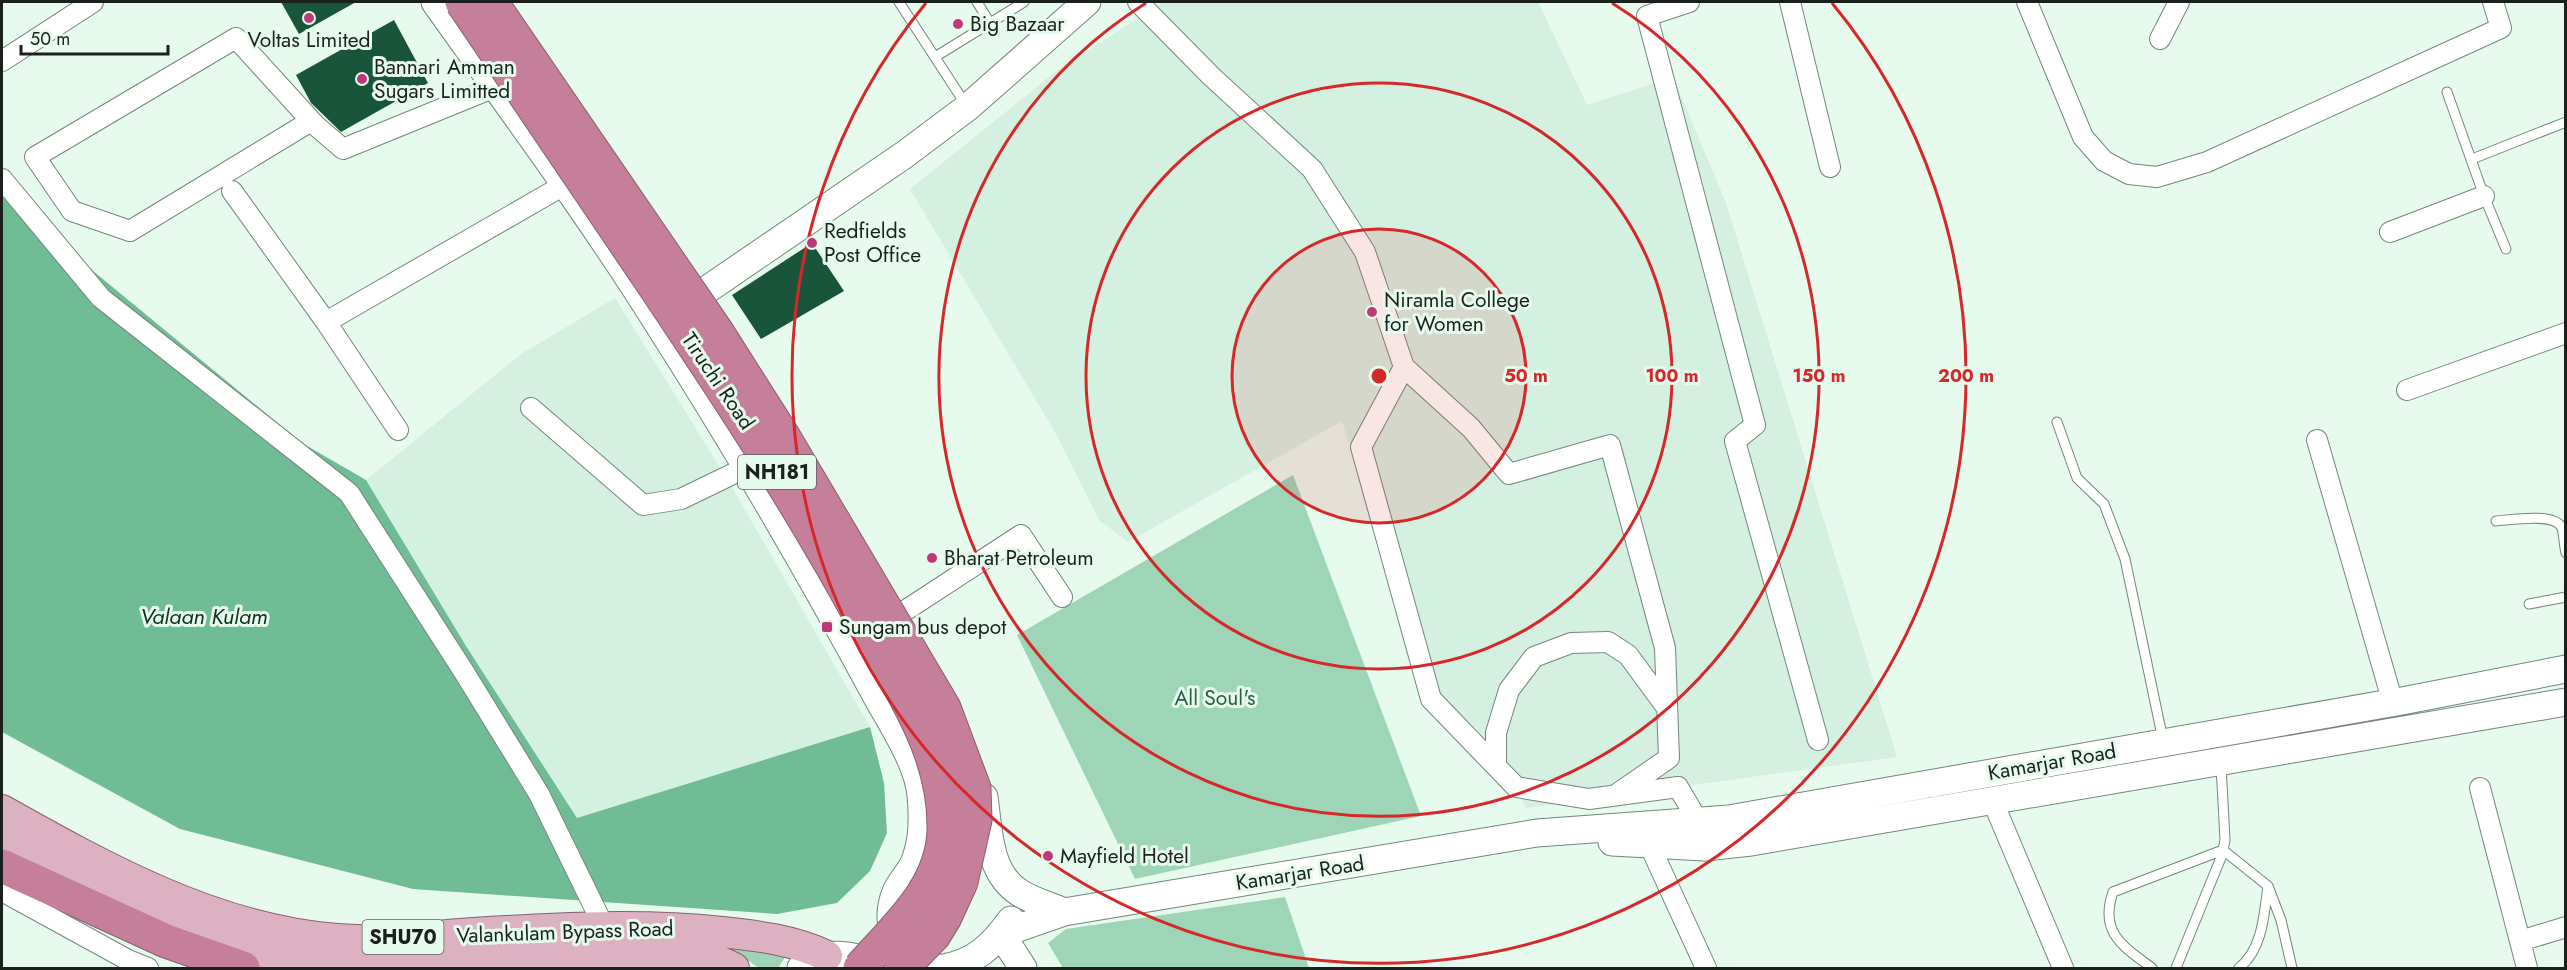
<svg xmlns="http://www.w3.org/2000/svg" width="2567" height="970" viewBox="0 0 2567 970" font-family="Jost,sans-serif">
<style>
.built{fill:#d4f0e0}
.green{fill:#9dd5b6}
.water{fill:#70bc95}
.building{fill:#19553b}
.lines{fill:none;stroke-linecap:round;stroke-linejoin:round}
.lane-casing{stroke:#74867c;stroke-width:11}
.street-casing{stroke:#74867c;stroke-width:22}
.secondary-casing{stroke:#74867c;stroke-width:29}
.primary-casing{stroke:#895e6f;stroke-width:32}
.highway-casing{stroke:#895e6f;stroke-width:35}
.lane{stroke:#fff;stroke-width:9}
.street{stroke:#fff;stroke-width:20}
.secondary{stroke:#fff;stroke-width:27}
.primary{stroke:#dcb2c3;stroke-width:30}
.highway{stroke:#c57f9b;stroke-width:33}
.highway-bridge-casing{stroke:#895e6f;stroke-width:35;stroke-linecap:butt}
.highway-bridge{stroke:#c57f9b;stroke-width:33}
.ring{fill:none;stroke:#d62828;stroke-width:3}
.poi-dot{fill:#bf397a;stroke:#e6faee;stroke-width:2}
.labels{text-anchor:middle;stroke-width:6;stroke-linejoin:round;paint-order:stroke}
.shield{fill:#e6faee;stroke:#57625c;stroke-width:1.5}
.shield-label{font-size:20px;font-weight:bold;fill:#1a211d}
.poi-label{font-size:21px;fill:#1a211d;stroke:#e6faee;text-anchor:start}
.street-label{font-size:21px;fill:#1a211d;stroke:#e6faee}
.park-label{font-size:21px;fill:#265f44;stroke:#e6faee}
.water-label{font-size:22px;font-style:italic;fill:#0e3121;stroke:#e6faee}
.centre{fill:#d62828;stroke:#e6faee;stroke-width:3}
.ring-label{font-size:18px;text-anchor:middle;font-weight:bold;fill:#d62828;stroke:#e6faee;stroke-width:6;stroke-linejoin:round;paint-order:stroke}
</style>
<rect width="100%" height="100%" fill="#e6faee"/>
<!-- built -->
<path class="built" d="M1163 2H1538L1587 105 1673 77 1726 203 1897 757 1526 808 1501 753 1468 721 1431 699 1342 421 1128 542 1099 520 1055 432 910 189 1059 69Z
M615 298 729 482 870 727 577 818 466 646 366 480 521 354Z"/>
<!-- green -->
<path class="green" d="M1293 475 1421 816 1135 879 1017 635Z
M1285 897 1309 968H1063L1048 943 1066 929Z
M727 946 790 950 778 968H759Z"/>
<!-- water -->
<path class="water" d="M2 196 302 443 366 480 466 646 577 818 870 727 884 783 887 833 870 871 837 903 777 914 413 889 180 829 2 732Z"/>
<!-- building -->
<path class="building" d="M281 2H356L299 34Z
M394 20 428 83 341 132 311 103 296 75Z
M812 243 844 291 761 339 732 295Z"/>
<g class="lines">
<!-- lane casing -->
<g class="lane-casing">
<path id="lane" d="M899 2 966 105
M977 2 990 23
M935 57 1024 2
M2447 92 2484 196 2506 249
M2472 159 2566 122
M2057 422 2077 478 2104 504 2125 559 2163 740
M2496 521C2511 520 2555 512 2562 528 2564 535 2564 545 2566 553
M2529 604 2566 597
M2152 968C2123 946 2099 933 2113 892L2223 850 2268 886 2281 920 2292 968
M2176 968 2222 855 2225 840 2221 765
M2239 968C2263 949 2264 914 2268 886"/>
</g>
<!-- street casing -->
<g class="street-casing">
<path id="street" d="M1138 2 1211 76 1312 169 1365 252 1404 367 1361 447 1431 699 1516 787 1589 799 1678 787 1698 821
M1689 2 1647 16 1755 425 1735 441 1818 740
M1790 2 1830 167
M2027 2 2083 137 2104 161 2129 174 2157 177 2207 162 2501 28 2493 2
M2160 39 2179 2
M2 61 93 2
M311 121 130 231 72 211 35 157 236 38 315 125 343 149 495 87
M2 179 101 298 349 493 464 672 539 794 604 927
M232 191 326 322 564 185
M2390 232 2484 196
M326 322 398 430
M1404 367 1471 428 1509 474 1610 445 1665 648 1669 758 1617 794
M2407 390 2566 333
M531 408 643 505 681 499 747 467
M2317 440 2393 703
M903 612 1021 535 1062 597
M1496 766V733L1509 690 1534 657 1571 643 1608 642 1628 655 1667 708
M2480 788 2527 968
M1993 802 2063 968
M1649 844 1706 968
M2 891 128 960 148 968
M2520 941 2566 927"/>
</g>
<!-- secondary casing -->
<g class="secondary-casing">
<path id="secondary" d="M435 2C510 108 588 212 657 322 735 444 808 569 877 697 892 724 919 765 921 796 923 816 923 839 916 858 913 870 901 880 896 892 881 928 901 961 938 968
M705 291 904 155 968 107 1087 2
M984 797C989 831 988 873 1020 893 1033 901 1050 906 1064 912L1001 934 1023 968
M1612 842 1705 847 1751 842 2566 702
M1064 912 1537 833 1729 819 2402 701 2566 669
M801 968C822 949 856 953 877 968
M943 968C975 963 993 945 1011 920"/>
</g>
<!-- primary casing -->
<g class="primary-casing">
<path id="primary" d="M2 810C105 868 217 930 337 939 380 943 430 936 473 933 556 928 639 923 722 932 759 936 794 940 827 956
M2 838 89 886 180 925 250 951 309 960 355 963 613 952 713 958 734 968"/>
</g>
<!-- highway casing -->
<g class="highway-casing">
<path id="highway" d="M2 866 166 941 243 968"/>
</g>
<!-- lane -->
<use href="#lane" class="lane"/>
<!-- street -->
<use href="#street" class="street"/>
<!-- secondary -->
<use href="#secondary" class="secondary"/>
<!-- primary -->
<use href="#primary" class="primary"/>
<!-- highway -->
<use href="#highway" class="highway"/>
<!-- highway-bridge casing -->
<g class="highway-bridge-casing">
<path id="highway-bridge" d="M462 2C526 96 589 190 653 284 728 396 802 508 866 627 902 693 946 753 944 831 942 889 895 928 860 968
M491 2 717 332 783 436 944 708 974 788 975 820 961 882 945 917 934 935 902 968"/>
</g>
<!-- highway-bridge -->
<use href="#highway-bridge" class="highway-bridge"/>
</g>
<!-- distance rings -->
<circle cx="1379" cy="376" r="147" fill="#d62828" fill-opacity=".12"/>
<g class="ring">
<circle cx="1379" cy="376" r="147"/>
<circle cx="1379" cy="376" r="293"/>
<path d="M1612 3A440 440 0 1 1 1146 3"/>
<path d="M1832 3A587 587 0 1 1 926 3"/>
</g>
<!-- markers -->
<g class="poi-dot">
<circle cx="309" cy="18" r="6"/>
<circle cx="958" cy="24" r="6"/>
<circle cx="362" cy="79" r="6"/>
<circle cx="812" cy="243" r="6"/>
<circle cx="1372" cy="312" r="6"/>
<circle cx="932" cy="558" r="6"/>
<rect x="821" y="621" width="12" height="12" rx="3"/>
<circle cx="1048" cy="856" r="6"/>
</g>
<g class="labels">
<!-- shield labels -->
<g class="shield">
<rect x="738" y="455" width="78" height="34" rx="4.5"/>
<rect x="362.5" y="920" width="81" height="34" rx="4.5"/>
</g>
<g class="shield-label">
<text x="777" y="479">NH181</text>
<text x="403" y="944">SHU70</text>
</g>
<!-- poi labels -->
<g class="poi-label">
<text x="970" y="31">Big Bazaar</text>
<text x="309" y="47" text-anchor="middle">Voltas Limited</text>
<text x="374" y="74">Bannari Amman<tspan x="374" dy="24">Sugars Limitted</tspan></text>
<text x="824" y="238">Redfields<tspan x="824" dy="24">Post Office</tspan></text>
<text x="1384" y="307">Niramla College<tspan x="1384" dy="24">for Women</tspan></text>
<text x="944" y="565">Bharat Petroleum</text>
<text x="839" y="634">Sungam bus depot</text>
<text x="1060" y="863">Mayfield Hotel</text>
</g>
<!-- street labels -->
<g class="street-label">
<text transform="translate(718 381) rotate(56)" y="7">Tiruchi Road</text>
<text transform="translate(2052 762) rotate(-10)" y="7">Kamarjar Road</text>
<text transform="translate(1300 873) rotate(-9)" y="7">Kamarjar Road</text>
<text transform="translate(565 932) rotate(-2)" y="7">Valankulam Bypass Road</text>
</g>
<!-- park labels -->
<g class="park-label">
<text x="1215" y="705">All Soul's</text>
</g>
<!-- water labels -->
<g class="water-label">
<text x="204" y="624">Valaan Kulam</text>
</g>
</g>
<circle cx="1379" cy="376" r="9" class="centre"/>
<g class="ring-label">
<text x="1526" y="382">50 m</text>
<text x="1672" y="382">100 m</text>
<text x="1819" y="382">150 m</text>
<text x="1966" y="382">200 m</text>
</g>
<!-- border -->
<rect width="2567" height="970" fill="none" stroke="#1a211d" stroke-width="6"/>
<!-- scale -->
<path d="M21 45v9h147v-9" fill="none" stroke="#1a211d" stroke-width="3"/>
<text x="30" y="45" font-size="18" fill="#1a211d" stroke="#e6faee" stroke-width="4.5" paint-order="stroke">50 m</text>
</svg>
